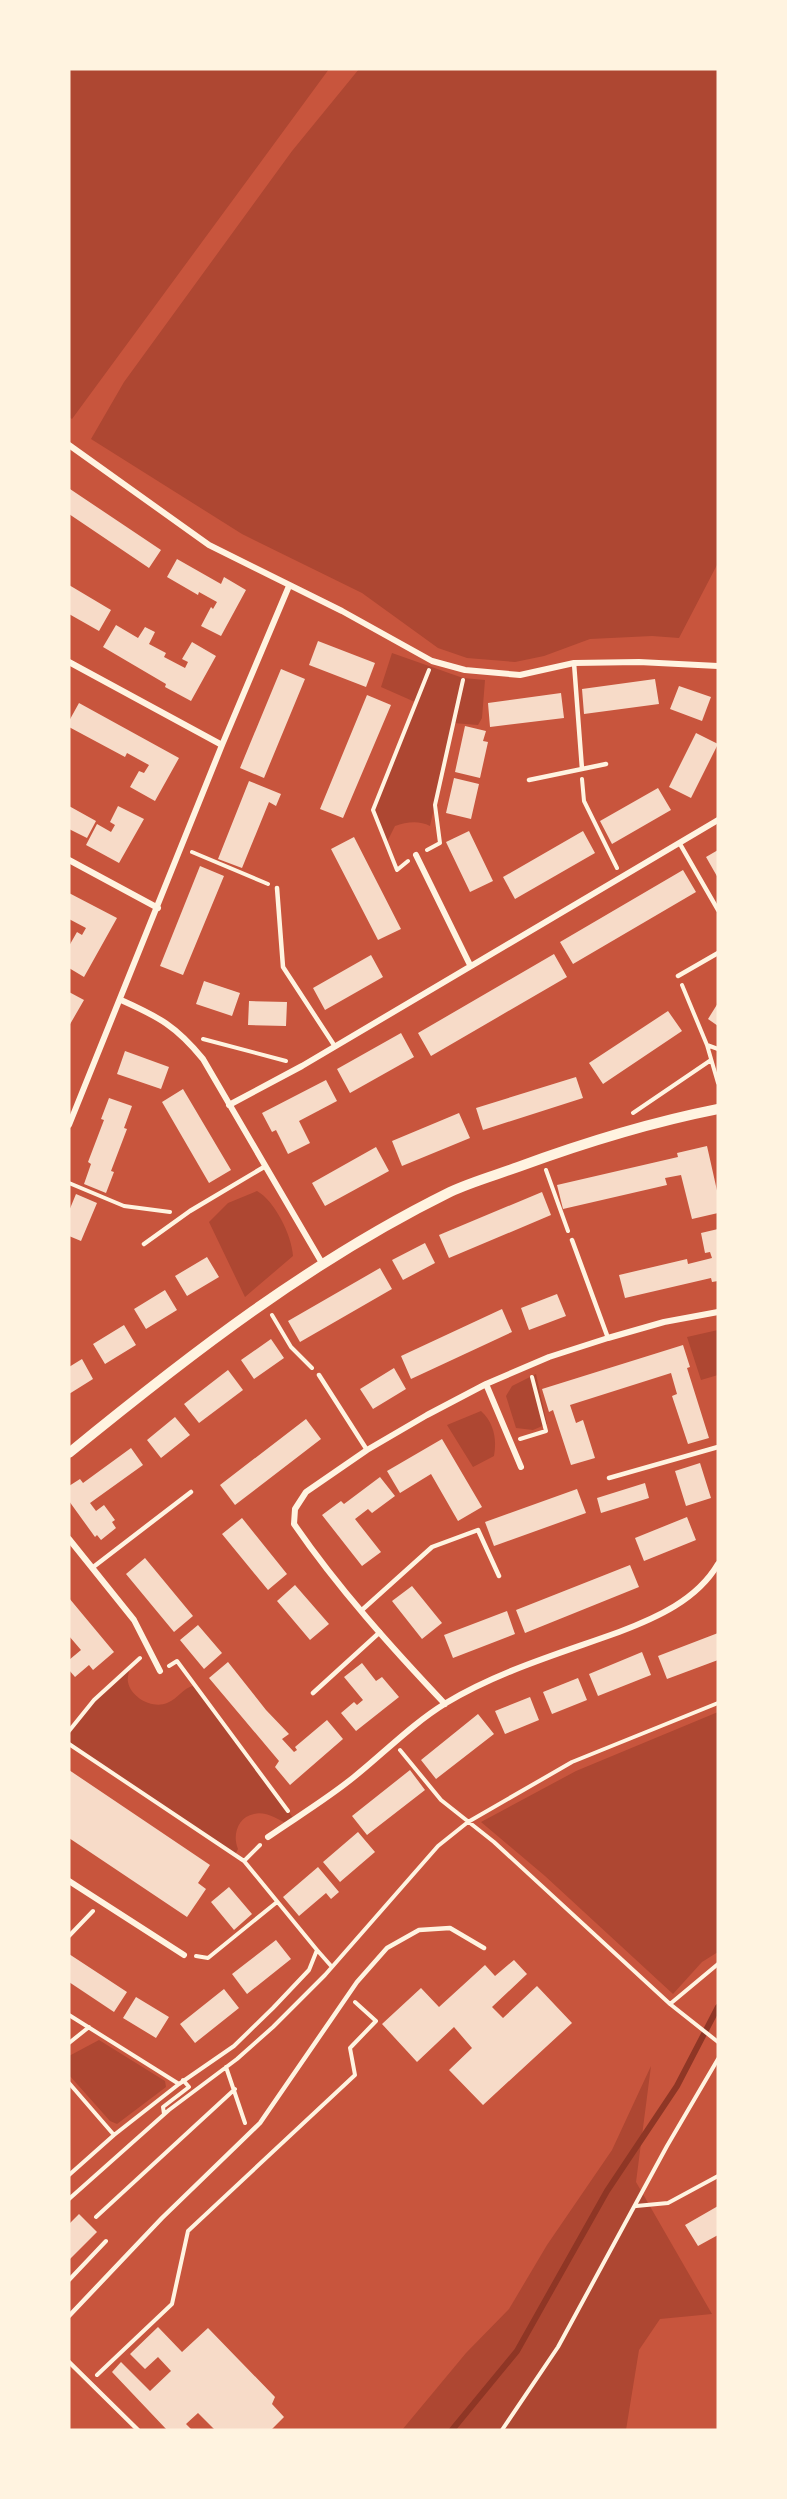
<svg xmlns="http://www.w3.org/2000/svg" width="787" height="2499" viewBox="0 0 787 2499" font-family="'PT Sans Narrow',sans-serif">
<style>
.green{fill:#ae4732}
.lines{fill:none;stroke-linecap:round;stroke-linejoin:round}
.stream{stroke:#8f3625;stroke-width:6}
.building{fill:#f7dbc8}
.path{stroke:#fff3e0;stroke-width:4}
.service{stroke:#fff3e0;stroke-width:4.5}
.minor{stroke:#fff3e0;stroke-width:6}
.tertiary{stroke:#fff3e0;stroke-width:10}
</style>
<rect width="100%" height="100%" fill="#c8553d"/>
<!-- green -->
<path class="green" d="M69 69H329L72 419 69 417Z
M359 69H718V563L679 638 652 636 590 639 544 656 515 662 467 658 438 648 362 593 242 534 91 439 124 382 292 151Z
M392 653 463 678 485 680 482 718 478 725 453 723 430 826C419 820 406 822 395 826L386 844 373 810 415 702 381 687Z
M257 1191C275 1201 292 1236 293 1256L245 1297 209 1222 228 1203Z
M718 1330V1375L701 1380 687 1337Z
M536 1374 547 1424 533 1430 516 1428 506 1396 512 1386Z
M481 1411C494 1423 497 1439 494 1456L473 1467 447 1425Z
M130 1668C129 1672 127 1678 128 1682 131 1698 153 1709 167 1703 179 1698 181 1689 195 1685L294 1819 287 1824C278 1819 265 1811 254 1814 238 1817 232 1835 238 1849L235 1855 69 1744V1731L94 1700Z
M718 1712V1952L702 1962 673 1994 545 1876 481 1822 576 1771Z
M99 2040 165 2081 166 2087 117 2124 110 2121 69 2075V2056Z
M651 2066 636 2182 712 2314 660 2319 639 2350 626 2430H402L466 2353 509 2309 547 2245 612 2150Z"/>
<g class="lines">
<!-- stream -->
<path class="stream" d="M452 2430 517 2351 607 2191 677 2086 718 2007"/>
</g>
<!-- building -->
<path class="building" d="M70 489 161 550 149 568 69 514Z
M177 559 221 584 224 577 246 590 221 636 201 626 211 607 213 609 217 602 199 592 198 595 167 577Z
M69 585 111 610 99 631 69 614Z
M116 625 138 638 145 627 155 632 149 644 166 653 164 657 185 668 188 662 182 659 192 642 216 656 191 701 165 687 166 684 103 647Z
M318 641 375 663 366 687 309 665Z
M281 669 305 679 264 778 240 768Z
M655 679 659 704 584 714 582 689Z
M679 686 711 697 702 721 670 709Z
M561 693 564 718 490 727 488 703Z
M367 695 391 705 343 818 320 809Z
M79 703 179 758 155 801 130 787 139 771 144 773 149 765 127 753 125 757 69 727V721Z
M465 726 486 731 483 741 488 742 480 778 455 772Z
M696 733 718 744 691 798 669 787Z
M454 778 479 784 471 819 446 813Z
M249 781 281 794 276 806 269 802 242 868 218 859Z
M658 788 671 810 612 844 600 821Z
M69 806 96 821 87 838 69 829Z
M118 806 144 819 119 863 86 845 97 824 111 832 115 825 110 822Z
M469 831 493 881 470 892 446 842Z
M583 831 595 853 515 899 503 877Z
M354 837 401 929 378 940 331 849Z
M718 850V878L706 857Z
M200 866 224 876 183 975 160 966Z
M683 870 696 892 573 964 560 942Z
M69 893 117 918 84 977 69 968V946L77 932 82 935 86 928 69 919Z
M554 954 567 977 431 1056 418 1033Z
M371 955 383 977 325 1010 313 988Z
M204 981 240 993 232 1016 196 1004Z
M69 992 84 1000 69 1026Z
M249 1001 287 1002 286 1026 248 1025Z
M718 1003V1026L708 1019Z
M668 1011 682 1031 603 1084 589 1063Z
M401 1033 414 1057 350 1093 337 1069Z
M125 1051 169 1067 161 1089 117 1074Z
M576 1077 583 1098 483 1130 476 1108Z
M326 1080 337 1101 299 1121 310 1143 288 1154 276 1130 272 1132 262 1113Z
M183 1089 231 1170 209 1183 162 1102Z
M109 1098 132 1106 124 1128 127 1129 111 1171 114 1172 106 1193 84 1184 91 1164 88 1162 104 1120 101 1119Z
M459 1113 470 1138 402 1166 392 1141Z
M707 1146 718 1195V1213L692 1219 681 1175 665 1178 667 1185 563 1209 557 1185 678 1157 677 1153Z
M376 1147 389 1171 325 1206 312 1183Z
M542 1192 551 1215 449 1258 439 1235Z
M76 1194 97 1203 81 1241 69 1236V1211Z
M718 1229V1281L712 1282 711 1278 625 1298 619 1275 687 1259 688 1264 712 1258 710 1252 705 1253 701 1233Z
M425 1243 435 1263 403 1280 392 1260Z
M207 1257 219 1277 187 1296 175 1276Z
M380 1268 392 1289 300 1342 288 1321Z
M165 1290 177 1310 146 1329 134 1309Z
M557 1294 566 1316 529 1330 521 1308Z
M502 1309 512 1332 411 1379 401 1356Z
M124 1325 136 1345 105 1364 93 1344Z
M271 1339 284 1358 254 1379 241 1360Z
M683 1345 690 1367 687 1368 709 1438 688 1444 672 1396 677 1394 671 1373 570 1405 576 1423 583 1420 595 1458 571 1465 553 1410 549 1412 542 1389Z
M82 1359 93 1379 69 1394V1367Z
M394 1368 406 1389 373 1409 360 1389Z
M228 1370 243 1390 199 1423 184 1404Z
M175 1417 190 1435 161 1458 147 1440Z
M306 1419 321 1439 235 1505 220 1485Z
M442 1439 482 1507 458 1521 431 1474 400 1493 387 1471Z
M131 1448 143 1465 90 1503 96 1511 104 1505 115 1520 112 1522 116 1528 101 1540 97 1535 95 1537 69 1501V1486L80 1479 83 1483Z
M700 1463 711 1498 686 1506 675 1471Z
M380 1477 395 1496 372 1513 368 1509 355 1519 381 1552 362 1566 322 1515 341 1501 344 1504Z
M645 1483 649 1498 601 1513 597 1498Z
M577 1489 586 1513 494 1546 485 1522Z
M687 1517 696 1540 644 1561 635 1538Z
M242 1518 287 1574 268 1590 222 1534Z
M145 1558 193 1616 174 1632 126 1574Z
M630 1565 639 1587 525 1633 516 1610Z
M295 1585 329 1624 310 1640 277 1601Z
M412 1586 442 1623 422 1639 392 1601Z
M69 1598 114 1652 93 1670 89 1665 75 1677 69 1670V1660L81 1650 69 1636Z
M507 1611 515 1634 453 1658 444 1635Z
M198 1625 222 1653 204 1669 180 1640Z
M718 1633V1660L667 1679 658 1656Z
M642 1652 651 1675 598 1696 589 1674Z
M228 1662 266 1710 289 1734 282 1739 294 1752 297 1750 295 1747 327 1720 343 1739 290 1785 275 1767 279 1761 209 1678Z
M362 1663 376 1681 382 1677 399 1697 356 1731 341 1713 354 1702 357 1705 363 1700 344 1677Z
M578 1678 587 1700 552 1714 543 1692Z
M530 1697 539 1720 505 1734 495 1711Z
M478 1714 494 1734 436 1779 421 1760Z
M69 1770 210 1865 198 1883 206 1889 187 1917 69 1838Z
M410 1770 425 1790 367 1835 352 1816Z
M358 1832 375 1852 340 1882 323 1862Z
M318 1867 339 1892 331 1899 326 1893 299 1916 283 1897Z
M229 1887 252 1914 234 1930 211 1902Z
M276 1940 291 1959 247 1994 232 1974Z
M69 1954 127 1992 114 2012 69 1982Z
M514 1960 527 1974 492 2007 503 2018 537 1986 572 2023 483 2105 449 2070 472 2048 454 2027 417 2062 382 2024 421 1988 439 2007 485 1965 495 1976Z
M224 1989 239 2008 195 2043 180 2024Z
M136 1997 169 2017 156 2038 123 2018Z
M718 2206V2235L698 2246 685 2225Z
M79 2214 97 2232 69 2260V2224Z
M158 2327 182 2352 208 2328 275 2397 272 2404 284 2417 271 2430H215L198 2413 186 2424 192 2430H167L112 2372 121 2362 150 2391 171 2371 158 2357 145 2369 130 2354Z"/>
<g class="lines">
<!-- path -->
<path class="path" d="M582 779 584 801 617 868
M427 850 440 843 435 805 463 680
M192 852 268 884
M408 861 397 870 373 810 429 670
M682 985 707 1045
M203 1039 286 1061
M718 1049 707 1045 718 1083
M633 1113 711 1060
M546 1170 568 1231
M69 1183 124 1206 170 1212
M272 1315 291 1347 312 1368
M520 1439 546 1431 532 1377
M169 1666 177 1661 288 1811
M69 1731 94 1700 140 1658
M69 1744 244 1861 260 1845
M400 1750 441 1800 494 1842 670 2004
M69 1936 93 1911
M317 1950 332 1967
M196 1956 208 1958 277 1902
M718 1964 670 2004 718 2042
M69 2015 179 2084 114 2135 69 2083
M69 2043 89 2027
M226 2067 245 2123
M179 2084 234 2046 273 2008 309 1970 317 1950 244 1861
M164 2114 163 2107 189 2087 183 2080
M69 2175 114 2135
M69 2199 169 2110 237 2059 273 2027 325 1975 438 1846 468 1822 572 1762 718 1703
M636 2206 668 2203 718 2176
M96 2217 235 2089
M69 2280 106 2241
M97 2375 172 2304 188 2231 355 2075 350 2048 376 2021 355 2002
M502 2430 558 2347 667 2146 718 2059"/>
<!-- service -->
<path class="service" d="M574 663 582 769
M529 780 606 764
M680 844 718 910
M277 888 283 967 334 1045
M678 976 718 953
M572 1240 608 1338
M144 1244 190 1211 264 1167
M319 1375 367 1450
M609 1478 718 1447
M92 1568 191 1492
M362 1610 432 1547 478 1530 499 1576
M313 1693 380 1632
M69 2316 162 2218 260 2123 357 1982 387 1948 419 1930 450 1928 484 1948
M69 2362 138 2430"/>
<!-- minor -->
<path class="minor" d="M69 445 209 545 342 611 432 661 465 670 520 675 574 663 639 662 718 666
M69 662 222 745
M416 855 470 965
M69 860 158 908
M121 1000C159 1017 176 1026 203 1059L322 1263
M229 1105 302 1066 718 820
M69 1125 222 745 289 586
M486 1384 521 1467
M69 1539 134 1620 160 1671
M445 1704C392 1648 338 1588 294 1524L295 1509 306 1492 367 1450 427 1415 486 1384 549 1357 608 1338 664 1322 718 1312
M268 1837C297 1817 327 1799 354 1777 385 1752 412 1724 446 1703 499 1671 561 1653 619 1632 656 1618 697 1600 718 1564
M69 1881 184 1955"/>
<!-- tertiary -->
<path class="tertiary" d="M69 1453C189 1355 310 1261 450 1192 471 1182 496 1175 518 1167 586 1142 647 1123 718 1109"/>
</g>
<!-- border -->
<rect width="787" height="2499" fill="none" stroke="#fff3e0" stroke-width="141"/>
</svg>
